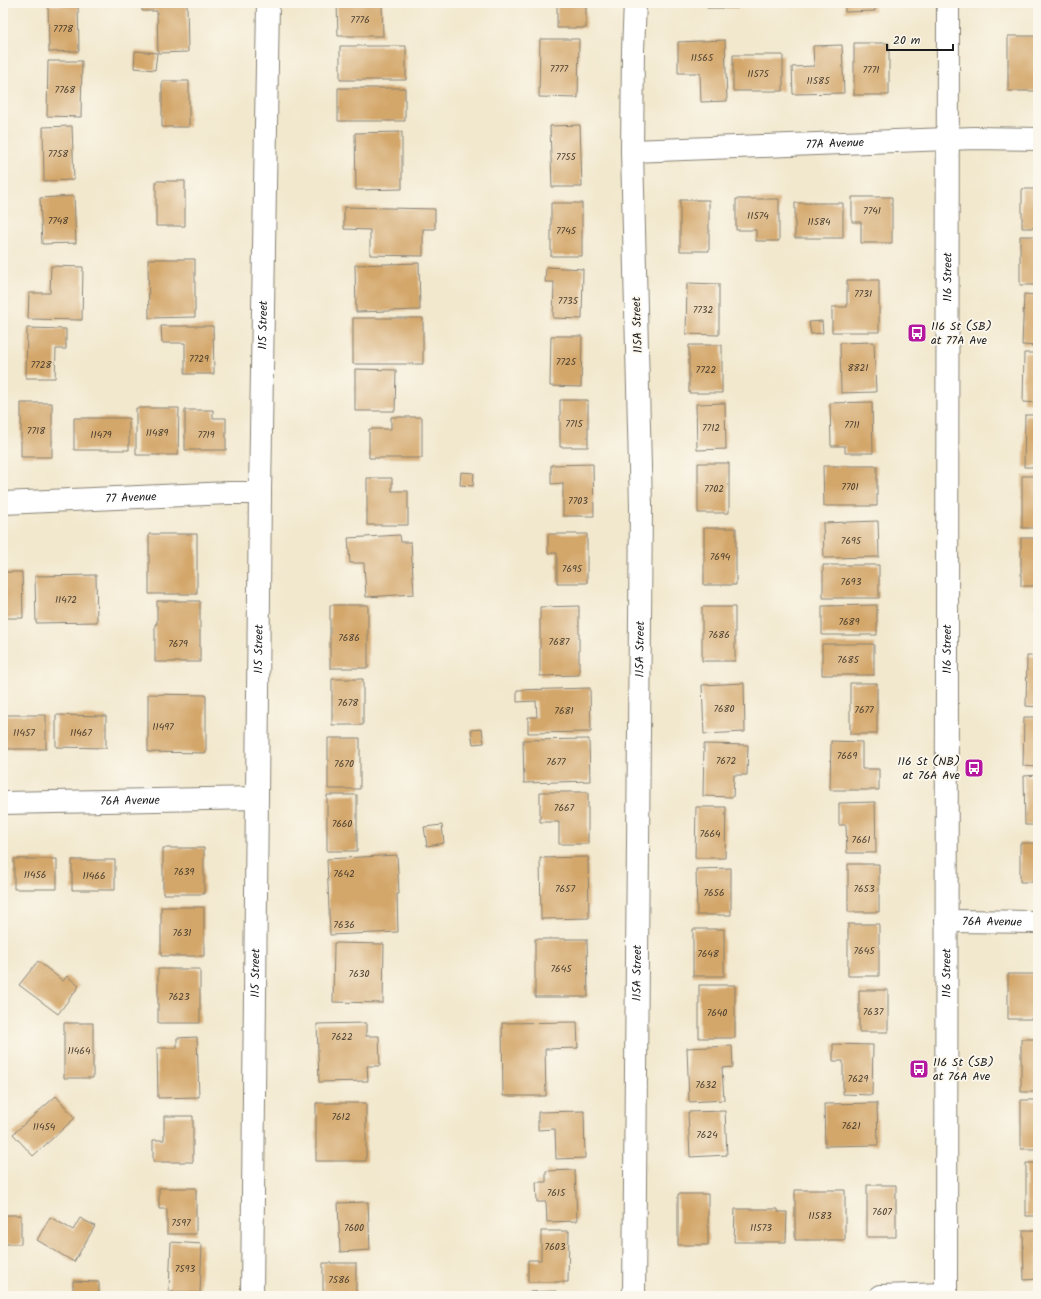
<svg xmlns="http://www.w3.org/2000/svg" width="1041" height="1299" viewBox="0 0 1041 1299" font-family="Kalam,sans-serif">
<style>
.building{fill:#d3a669}
.lines{fill:none;stroke-linecap:round;stroke-linejoin:round}
.minor-casing{stroke:#878275;stroke-width:24}
.minor{stroke:#fff;stroke-width:22}
.labels{text-anchor:middle;stroke-width:3.5;stroke-linejoin:round;paint-order:stroke}
.number-label{font-size:10px;fill:#4a3e2f}
.street-label{font-size:12px;fill:#1c1c1c;stroke:#fbf7ec}
.poi-label{font-size:12px;fill:#1c1c1c;stroke:#fbf7ec;text-anchor:start}
</style>
<rect width="100%" height="100%" fill="#fbf7ec"/>
<filter id="ink" filterUnits="userSpaceOnUse"><feTurbulence type="fractalNoise" baseFrequency=".025" numOctaves="2"/><feDisplacementMap in="SourceGraphic" scale="8" xChannelSelector="R" yChannelSelector="G"/><feConvolveMatrix kernelMatrix="1 2 1 2 8 2 1 2 1" color-interpolation-filters="sRGB"/></filter>
<filter id="wash" filterUnits="userSpaceOnUse"><feTurbulence type="fractalNoise" baseFrequency=".012" numOctaves="4" result="noise"/><feDisplacementMap in="SourceGraphic" scale="16" xChannelSelector="R" yChannelSelector="G"/><feGaussianBlur stdDeviation="0.9" result="paint"/><feColorMatrix in="noise" values="0 0 0 0 0 0 0 0 0 0 0 0 0 0 0 0 0 1.4 0 .05"/><feComposite in="paint" operator="in"/></filter>
<g filter="url(#wash)">
<rect width="100%" height="100%" fill="#f2e8ce"/>
<g id="blocks">
<!-- building -->
<path class="building" d="M142 3H187L188 52 158 53 157 11H142Z
M337 3H382L383 36H338Z
M557 3H586V28H557Z
M707 3H738V8H707Z
M845 3H875V11L845 12Z
M48 5H78L79 51 49 52Z
M1008 36H1038V91H1008Z
M540 39H579L578 98 539 97Z
M725 40 727 101 701 102 700 73H678V42Z
M854 43H889V95H854Z
M842 45 844 93 793 94 792 67 814 66 813 46Z
M340 46H406V80H340Z
M135 51 157 53 155 70 134 68Z
M733 55H783V91H733Z
M48 61H82L81 117 47 116Z
M162 81H189V127H162Z
M338 88H405V121H338Z
M580 125 582 187H552L550 126Z
M72 126 74 180 44 181 43 127Z
M402 132V189L356 190 355 133Z
M156 181H185V226H156Z
M1036 181H1038V228H1022V189H1036Z
M74 196 76 243 42 244 40 198Z
M852 197H892V243H861V222H852Z
M736 199H779V241H756V230H736Z
M680 200H709V251H680Z
M551 203H582V256H551Z
M795 203H843V238H795Z
M344 207 435 209V229H423V256L370 255V230L344 229Z
M1020 236H1038V285H1020Z
M148 259H195V317L149 318Z
M419 263 420 310 356 312 355 265Z
M51 266 83 267 82 320 28 319 29 293H50Z
M546 267 583 269 582 319 553 318 554 282H545Z
M847 280H879V332H832V307H847Z
M687 283 719 284V335L686 334Z
M1024 294 1038 295V346L1022 345Z
M353 318H423V364H353Z
M822 321 823 333 811 334 809 322Z
M161 326H213L214 374H185V343H162Z
M27 328 66 329V349H56L55 378H26Z
M551 336H582L581 387 550 386Z
M874 342 876 392 841 393 840 343Z
M689 345H722V393H689Z
M1024 353H1038V403L1023 402Z
M355 369 396 370 395 411H355Z
M560 400H588V447H560Z
M872 402 873 453H845V446H831L830 403Z
M21 403H52V457H21Z
M725 403 726 449 697 450 696 404Z
M136 408H179L178 455H136Z
M185 410H213V418H226V450H185Z
M1025 415H1038V467H1024Z
M391 417H422V458H369V429H391Z
M74 418H129V450H74Z
M698 463H729V513H698Z
M593 464 594 516H563V483L551 484V465Z
M823 466H877V506H824Z
M461 472 474 473 473 486 460 485Z
M1022 476H1038V528H1022Z
M367 478H392V491H408V525H367Z
M878 521 879 557 824 558 823 523Z
M704 528H736V585H704Z
M149 534H197V594H149Z
M548 534H587V583H557V553H548Z
M400 535 401 542H411L414 594 366 597 364 563H350L348 538Z
M1021 538H1038V586H1021Z
M823 565H879V598H823Z
M3 572H22L23 618H3Z
M96 575 97 622 36 623 35 576Z
M1036 597H1038V647H1036Z
M157 601H200V662H155V624H157Z
M330 605H368V668H330Z
M877 605V635H822V606Z
M579 606V675L540 676V607Z
M702 607H735V661H702Z
M822 644H874V675H822Z
M1027 656H1038V707L1026 706Z
M332 679H363V725H332Z
M744 683 745 732 704 734 702 685Z
M850 683H877V734H850Z
M590 688 591 732 528 733V717H537L536 701 517 702V690Z
M148 694 206 695V753L148 752Z
M3 715H46V749H3Z
M56 715 106 716V748L56 747Z
M1024 717H1038V767L1023 766Z
M482 729 484 743 473 744 471 730Z
M328 738H360V789H328Z
M589 739 590 781 524 783 523 740Z
M831 741 862 742V769H879V790H830Z
M704 744 748 745 747 775H734L733 797 703 796Z
M1038 775V825H1025L1024 776Z
M540 792H588V844H559V822H540Z
M327 795H357V851H327Z
M875 802 876 853H847L846 825H839V803Z
M696 807H726L725 858H695Z
M442 825 444 843 427 846 424 827Z
M1020 843H1038V882H1020Z
M163 848H204V894H163Z
M397 855 399 894H397L398 932 330 935 327 859Z
M588 857 589 918 541 919 540 858Z
M14 859H57V889H14Z
M72 860H115V890H72Z
M848 864H879V912H848Z
M731 868V915H697L696 869Z
M161 907H204V956H161Z
M848 924H879V976H848Z
M693 929H724V976H693Z
M535 939H587L588 997H535Z
M334 943 384 944 383 1003 333 1002Z
M38 961 63 981 67 976 79 986 58 1014 19 985Z
M158 969H200V1023H158Z
M1008 974H1038V1019H1008Z
M699 985H735V1038H699Z
M859 990H888V1032H859Z
M577 1022 578 1048 545 1049 546 1096H503L502 1023Z
M64 1023H93V1078H64Z
M366 1023V1036H379L380 1066H367L368 1081 319 1082 317 1024Z
M197 1037 199 1097 158 1098 157 1048H177V1038Z
M1021 1039H1038V1092H1021Z
M833 1044 873 1045 872 1095 843 1094V1061H833Z
M732 1046 733 1067 722 1068 724 1100 689 1102 687 1048Z
M56 1096 75 1118 33 1156 13 1134Z
M1021 1100H1038V1149H1021Z
M316 1103H366V1161H316Z
M877 1103 878 1145 825 1146 824 1104Z
M584 1111 585 1158 556 1159 555 1129 538 1130V1112Z
M725 1111 727 1155 690 1157 688 1112Z
M164 1116H193V1162H153V1140H164Z
M1026 1163H1038V1216H1026Z
M575 1170 577 1221 547 1222 546 1202H537L536 1182H546V1171Z
M867 1185H896V1237H867Z
M159 1188H196V1234H167V1209H159Z
M795 1190H845V1240H795Z
M678 1194H708V1245H678Z
M368 1202 370 1250 340 1252 338 1203Z
M735 1209H778V1212H787L786 1242H734Z
M3 1215H21V1244H3Z
M50 1217 73 1230 80 1218 95 1226 74 1262 37 1240Z
M1023 1230H1038V1279L1024 1280Z
M541 1231H569L568 1282H528V1260H541Z
M171 1242 202 1244 200 1293 169 1291Z
M323 1263H356V1296H323Z
M73 1281 99 1282V1296H73Z
M557 1291V1296H527V1292Z"/>
</g>
</g>
<g filter="url(#ink)">
<use href="#blocks" fill-opacity="0" stroke="#878275" stroke-width="1"/>
<g class="lines">
<!-- minor casing -->
<g class="minor-casing">
<g id="minor">
<path id="s1" d="M632 151 974 138 1038 139"/>
<path id="s2" d="M3 503 229 493H260"/>
<path id="s3" d="M3 803 257 798"/>
<path id="s4" d="M946 921 1038 922"/>
<path id="s5" d="M252 1296 260 493 268 3"/>
<path id="s6" d="M634 1296 641 506 632 151 633 50 635 3"/>
<path d="M880 1296 946 1294"/>
<path id="s7" d="M946 1296 948 3"/>
</g>
</g>
<!-- minor -->
<use href="#minor" class="minor"/>
</g>
</g>
<!-- icons -->
<defs>
<g id="bus-square" transform="scale(1)"><rect x="-9" y="-9" width="18" height="18" rx="4" fill="#b5179e" stroke="#fbf7ec"/><path d="M-5-6H5V4H4V6H2V4H-2V6H-4V4H-5ZM-3.5-4V0h7V-4ZM-3.5 1.2v1.5H-2V1.2ZM2 1.2v1.5H3.5V1.2Z" fill="#fff"/></g>
</defs>
<g fill-rule="evenodd">
<use href="#bus-square" x="917" y="333"/>
<use href="#bus-square" x="974" y="768"/>
<use href="#bus-square" x="919" y="1069"/>
</g>
<g class="labels">
<!-- number labels -->
<g class="number-label">
<text x="360" y="23">7776</text>
<text x="63" y="32">7778</text>
<text x="702" y="61">11565</text>
<text x="559" y="72">7777</text>
<text x="871" y="73">7771</text>
<text x="758" y="77">11575</text>
<text x="818" y="84">11585</text>
<text x="65" y="93">7768</text>
<text x="58" y="157">7758</text>
<text x="566" y="160">7755</text>
<text x="872" y="214">7741</text>
<text x="758" y="219">11574</text>
<text x="58" y="224">7748</text>
<text x="819" y="225">11584</text>
<text x="566" y="234">7745</text>
<text x="863" y="297">7731</text>
<text x="568" y="304">7735</text>
<text x="703" y="313">7732</text>
<text x="199" y="362">7729</text>
<text x="566" y="365">7725</text>
<text x="41" y="368">7728</text>
<text x="858" y="371">8821</text>
<text x="706" y="373">7722</text>
<text x="574" y="427">7715</text>
<text x="852" y="428">7711</text>
<text x="711" y="431">7712</text>
<text x="36" y="434">7718</text>
<text x="157" y="436">11489</text>
<text x="101" y="438">11479</text>
<text x="206" y="438">7719</text>
<text x="850" y="490">7701</text>
<text x="714" y="492">7702</text>
<text x="578" y="504">7703</text>
<text x="851" y="544">7695</text>
<text x="720" y="560">7694</text>
<text x="572" y="572">7695</text>
<text x="851" y="585">7693</text>
<text x="66" y="603">11472</text>
<text x="849" y="625">7689</text>
<text x="719" y="638">7686</text>
<text x="349" y="641">7686</text>
<text x="559" y="645">7687</text>
<text x="178" y="647">7679</text>
<text x="848" y="663">7685</text>
<text x="348" y="706">7678</text>
<text x="724" y="712">7680</text>
<text x="864" y="713">7677</text>
<text x="564" y="714">7681</text>
<text x="163" y="730">11497</text>
<text x="24" y="736">11457</text>
<text x="81" y="736">11467</text>
<text x="847" y="759">7669</text>
<text x="726" y="764">7672</text>
<text x="556" y="765">7677</text>
<text x="344" y="767">7670</text>
<text x="564" y="811">7667</text>
<text x="342" y="827">7660</text>
<text x="710" y="837">7664</text>
<text x="861" y="843">7661</text>
<text x="184" y="875">7639</text>
<text x="344" y="877">7642</text>
<text x="35" y="878">11456</text>
<text x="94" y="879">11466</text>
<text x="565" y="892">7657</text>
<text x="864" y="892">7653</text>
<text x="714" y="896">7656</text>
<text x="344" y="928">7636</text>
<text x="182" y="936">7631</text>
<text x="864" y="954">7645</text>
<text x="708" y="957">7648</text>
<text x="561" y="972">7645</text>
<text x="359" y="977">7630</text>
<text x="179" y="1000">7623</text>
<text x="873" y="1015">7637</text>
<text x="717" y="1016">7640</text>
<text x="342" y="1040">7622</text>
<text x="79" y="1054">11464</text>
<text x="858" y="1082">7629</text>
<text x="706" y="1088">7632</text>
<text x="341" y="1120">7612</text>
<text x="851" y="1129">7621</text>
<text x="44" y="1130">11454</text>
<text x="707" y="1138">7624</text>
<text x="556" y="1196">7615</text>
<text x="882" y="1215">7607</text>
<text x="820" y="1219">11583</text>
<text x="181" y="1226">7597</text>
<text x="354" y="1231">7600</text>
<text x="761" y="1231">11573</text>
<text x="555" y="1250">7603</text>
<text x="185" y="1272">7593</text>
<text x="339" y="1283">7586</text>
</g>
<!-- street labels -->
<g class="street-label">
<text dy="4" stroke="none"><textPath href="#s1" startOffset="203">77A Avenue</textPath></text>
<text dy="4" stroke="none"><textPath href="#s7" startOffset="1019">116 Street</textPath></text>
<text transform="translate(637 325) rotate(-92)" y="4">115A Street</text>
<text dy="4" stroke="none"><textPath href="#s5" startOffset="971">115 Street</textPath></text>
<text dy="4" stroke="none"><textPath href="#s2" startOffset="128">77 Avenue</textPath></text>
<text dy="4" stroke="none"><textPath href="#s5" startOffset="647">115 Street</textPath></text>
<text dy="4" stroke="none"><textPath href="#s6" startOffset="647">115A Street</textPath></text>
<text dy="4" stroke="none"><textPath href="#s7" startOffset="647">116 Street</textPath></text>
<text dy="4" stroke="none"><textPath href="#s3" startOffset="127">76A Avenue</textPath></text>
<text dy="4" stroke="none"><textPath href="#s4" startOffset="46">76A Avenue</textPath></text>
<text dy="4" stroke="none"><textPath href="#s5" startOffset="323">115 Street</textPath></text>
<text dy="4" stroke="none"><textPath href="#s6" startOffset="323">115A Street</textPath></text>
<text dy="4" stroke="none"><textPath href="#s7" startOffset="323">116 Street</textPath></text>
</g>
<!-- poi labels -->
<g class="poi-label">
<text x="931" y="330">116 St (SB)<tspan x="931" dy="14">at 77A Ave</tspan></text>
<text x="960" y="765" text-anchor="end">116 St (NB)<tspan x="960" dy="14">at 76A Ave</tspan></text>
<text x="933" y="1066">116 St (SB)<tspan x="933" dy="14">at 76A Ave</tspan></text>
</g>
</g>
<!-- margin -->
<rect width="1041" height="1299" fill="none" stroke="#fbf7ec" stroke-width="16"/>
<!-- scale -->
<path d="M887 44v6h66v-6" fill="none" stroke="#1c1c1c" stroke-width="2"/>
<text x="893" y="44" font-size="12" fill="#1c1c1c" stroke="#fbf7ec" stroke-width="3" paint-order="stroke">20 m</text>
</svg>
